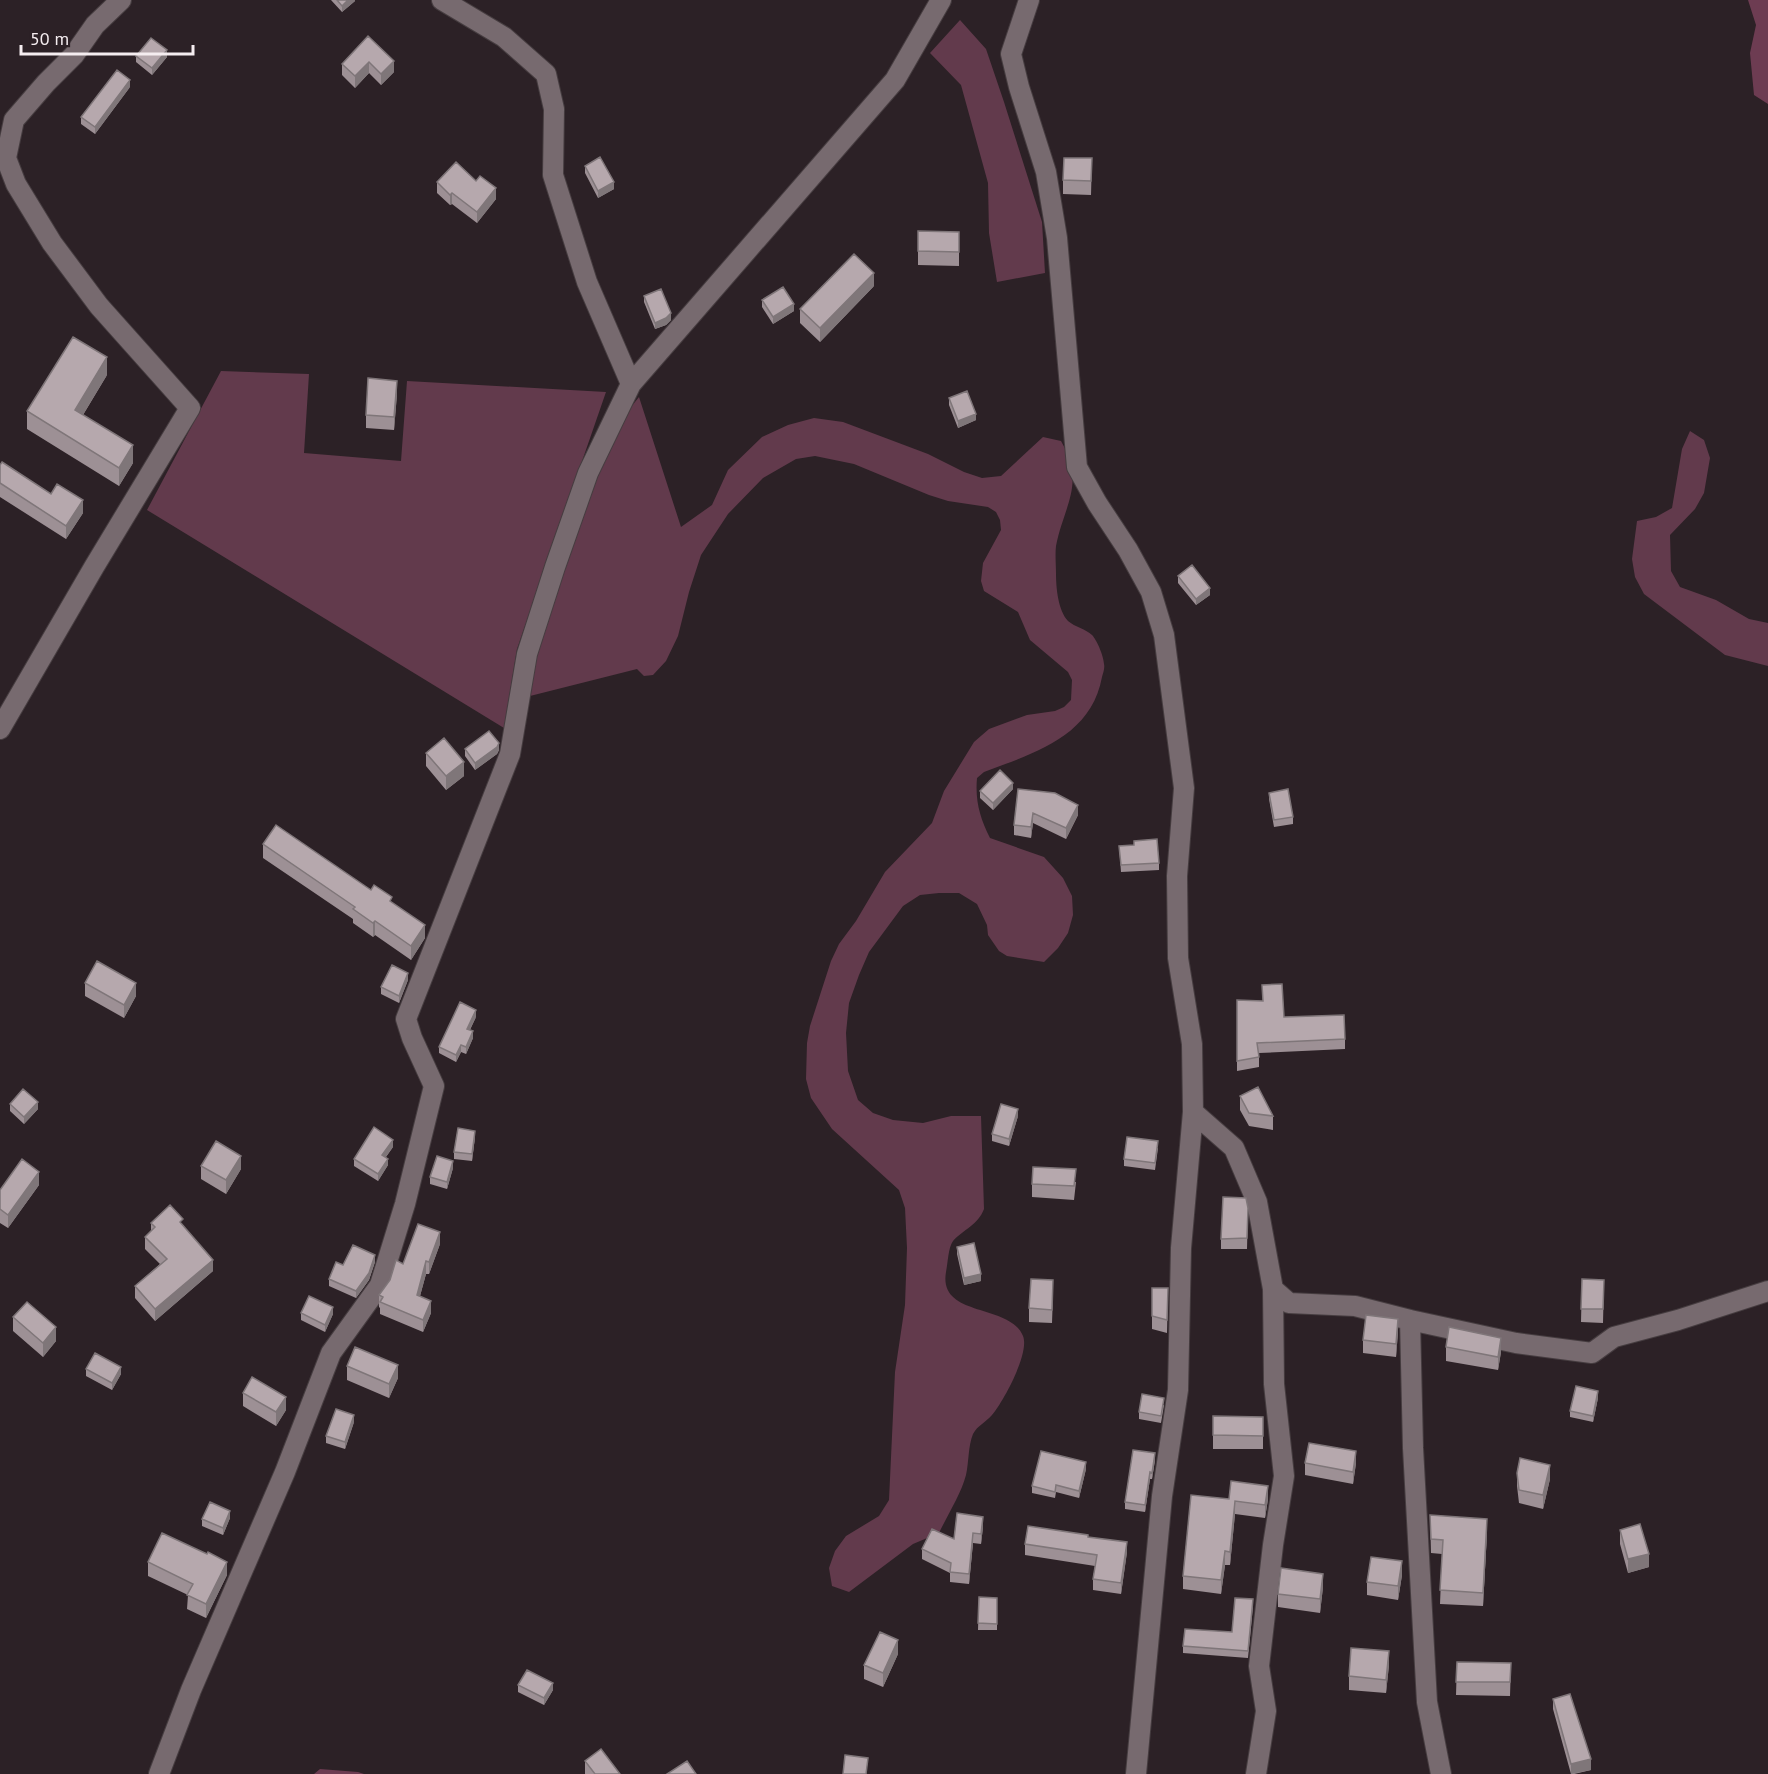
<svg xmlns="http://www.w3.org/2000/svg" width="1768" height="1774" viewBox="0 0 1768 1774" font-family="'PT Sans',sans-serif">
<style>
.green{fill:#623a4c}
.forest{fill:#6d3c52}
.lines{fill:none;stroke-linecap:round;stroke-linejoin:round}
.minor-casing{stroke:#463d40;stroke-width:22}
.minor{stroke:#776a6f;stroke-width:20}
.wall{fill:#9d9095}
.shaded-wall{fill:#7f7679}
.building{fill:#b6a8ad;stroke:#7f7679;stroke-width:1.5}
</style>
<rect width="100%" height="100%" fill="#2c2126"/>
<!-- green -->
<path class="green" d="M960 20 986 49 1004 102 1042 222 1045 273 997 282 989 233 988 183 961 85 930 53Z
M221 371 309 374 304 453 401 461 407 381 606 392 517 649 504 728 147 510Z
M639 397 681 527 712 505 728 470 762 437 788 425 814 418 843 422 928 454 964 472 982 478 1001 476 1043 437 1061 441C1086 484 1064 505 1056 546 1055 555 1056 565 1056 573 1056 588 1058 610 1068 621 1075 627 1086 629 1092 635 1097 640 1104 657 1104 664 1105 668 1103 673 1102 677 1091 737 1034 753 984 772L977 778C975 801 980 818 990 838L1044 857 1063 878 1072 896 1073 915 1068 933 1058 948 1044 962 1007 956 999 951 988 935 987 925 977 904 959 893H939L920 895 903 906 869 952 859 975 849 1003 846 1033 848 1071 858 1100 873 1113 893 1120 923 1123 951 1116H981L984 1209C978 1225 964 1229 953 1241 948 1248 948 1263 946 1272 938 1318 1010 1303 1023 1336 1030 1353 1003 1402 992 1415 985 1423 978 1425 973 1434 968 1446 969 1462 966 1475 961 1494 948 1514 939 1533L913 1544 849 1592 832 1586 829 1568 835 1551 846 1536 879 1516 889 1500 895 1372 905 1305 907 1248 905 1208 899 1190 832 1129 811 1098 806 1079 807 1043 810 1026 831 961 839 944 856 921 885 872 932 823 944 791 974 742 989 729 1027 715 1055 711 1064 707 1071 700 1072 680 1068 672 1030 640 1018 612 984 591 981 581 983 563 1001 530 1000 520 996 512 988 507 948 501 929 495 854 464 815 456 796 459 763 478 728 514 701 555 689 592 678 636 666 661 653 675 644 676 637 669 530 696 534 656 560 568 615 427Z
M1690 431 1704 440 1710 458 1704 493 1695 509 1670 535 1671 571 1680 587 1716 600 1749 619 1768 623V666L1725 655 1644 594 1635 577 1632 559 1637 521 1656 517 1672 508 1682 449Z"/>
<!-- forest -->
<path class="forest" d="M1748 0H1768V104L1754 95 1750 53 1756 25Z
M320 1769 358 1772 364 1774H314Z"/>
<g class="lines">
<!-- minor casing -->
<g class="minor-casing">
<path id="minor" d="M442 0 504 37 546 74 554 109 553 175 587 282 631 384
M1029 0 1011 54 1019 87 1046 172 1057 238 1077 467 1097 503 1128 550 1151 592 1164 635 1184 788 1177 876 1178 958 1192 1044 1193 1112 1181 1248 1178 1390 1162 1496 1136 1774
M0 729 94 567 190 408 99 306 52 243 16 184 6 158 14 120 46 83 74 55 95 25 121 0
M1193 1112 1234 1148 1257 1202 1273 1289 1289 1303 1355 1306 1410 1320 1413 1448 1427 1702 1441 1774
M1410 1320 1516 1343 1592 1353 1614 1337 1678 1320 1768 1291
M159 1774 191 1690 285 1472 331 1353 380 1285 405 1204 434 1086 412 1038 406 1019 510 754 527 654 555 567 588 473 631 384 895 80 941 0
M1256 1774 1266 1711 1259 1666 1273 1545 1284 1476 1274 1384 1273 1289"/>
</g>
<!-- minor -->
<use href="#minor" class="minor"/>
</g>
<!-- wall -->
<path class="wall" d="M331 0H355V1L342 12Z
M136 56 167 57 152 75 136 62Z
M394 61V72L381 85 369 73 355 88 342 75V64Z
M130 87 95 134 81 124V117Z
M1092 158 1091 195 1063 194V180Z
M585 166 614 189 598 198 585 173Z
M437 182 496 199 477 223 452 204 450 205 437 193Z
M918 231 959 232V266L918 265Z
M874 286 820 342 800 323V309Z
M644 296 671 320 666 325 655 329 644 302Z
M762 300 794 311 773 324 762 307Z
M107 375 83 415 133 463 119 486 27 429V411Z
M397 394 394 430 366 428V415Z
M949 398 976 420 958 428 949 405Z
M0 465 83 513 66 539 0 497Z
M1178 576 1210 595 1196 605 1178 583Z
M465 749 499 750 497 754 475 770 465 756Z
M426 753 464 776 446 790 426 766Z
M1013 789 993 810 980 798V791Z
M1018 789 1078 815 1066 839 1033 823 1031 838 1014 835V825Z
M1269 793 1293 817V824L1274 827 1269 799Z
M263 844 371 890 392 903 425 938 411 960 375 935 373 937 353 923V919L263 858Z
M1119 846 1159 863V870L1121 872Z
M408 980 399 1003 381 994V987Z
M85 983 136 996 124 1018 85 996Z
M1262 985 1284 1017 1345 1039V1049L1259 1053V1067L1237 1071V1000L1263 1001Z
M476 1017 470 1030 473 1038 466 1054 461 1052 456 1062 439 1053V1047Z
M1240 1096 1273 1116V1130L1249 1126 1240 1110Z
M10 1104 38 1109 24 1124 10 1111Z
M1018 1116 1009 1146 992 1141V1134Z
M475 1137 472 1161 454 1159V1152Z
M393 1147 386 1157 388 1165 378 1181 354 1166V1159Z
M1158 1148 1155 1170 1124 1166V1159Z
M201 1166 241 1169 226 1194 201 1179Z
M453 1168 447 1189 430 1184V1177Z
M1076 1182 1074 1200 1032 1197V1184Z
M39 1185 8 1228 0 1223V1190Z
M1248 1208 1247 1249H1221V1239Z
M151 1223 183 1225 213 1271 155 1321 135 1298V1286L160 1264 145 1249V1237L151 1231Z
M440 1244 429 1274H426L420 1296 431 1313 423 1332 380 1314V1308L379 1307V1295L403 1264Z
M957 1247 981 1281 964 1285 957 1254Z
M375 1262 369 1280 356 1298 329 1286V1279L343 1265Z
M1582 1279 1604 1280 1603 1323 1581 1322Z
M1152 1288H1168L1167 1333 1152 1329Z
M1053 1294 1052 1323 1029 1322V1308Z
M301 1313 333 1314 325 1332 301 1320Z
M13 1317 56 1341 43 1357 13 1331Z
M1398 1332 1396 1357 1363 1353V1340Z
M1446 1347 1501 1352 1498 1370 1446 1361Z
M347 1366 398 1378 389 1398 347 1380Z
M86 1369 121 1374 112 1390 86 1376Z
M243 1393 286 1410 276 1426 243 1406Z
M1598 1398 1593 1422 1570 1417V1411Z
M1164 1405 1161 1423 1139 1419V1412Z
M1213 1416 1263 1417V1449H1213Z
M354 1422 345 1449 326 1443V1436Z
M1155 1460 1152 1479H1150L1145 1512 1125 1509V1502Z
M1305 1463H1356L1353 1484 1305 1475Z
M1086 1469 1079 1498 1056 1492 1055 1498 1032 1493V1486Z
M1517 1473 1550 1479 1543 1509 1519 1503 1517 1486Z
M1229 1499H1268L1265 1518 1235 1514 1230 1565H1225L1221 1594 1183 1589V1576Z
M1430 1515 1487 1533 1483 1606 1440 1604 1442 1554 1431 1553Z
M230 1518 223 1535 202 1526V1519Z
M983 1527 981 1544 973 1543 969 1584 950 1582V1573L922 1559V1549L954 1539Z
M1620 1530 1649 1567 1628 1573 1620 1544Z
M1088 1537 1127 1552 1121 1594 1093 1590V1579L1095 1566 1025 1555V1544Z
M207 1554 227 1575 206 1618 187 1609 188 1595 148 1576V1562Z
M1402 1575 1398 1600 1367 1595V1582Z
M1323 1587 1320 1613 1278 1607V1594Z
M979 1597 997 1598V1630H978Z
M1253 1606 1248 1658 1183 1653V1646L1232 1632Z
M898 1654 883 1687 864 1679V1665Z
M1457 1662 1511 1663 1510 1696 1456 1695Z
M1389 1665 1386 1693 1349 1690V1676Z
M518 1685 553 1690 544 1705 518 1692Z
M1553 1699 1591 1770 1574 1774H1571L1553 1709Z
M585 1761 620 1774H585Z"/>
<!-- shaded-wall -->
<path class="shaded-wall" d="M348 0H355V1L342 12V6Z
M167 50V57L152 75V68Z
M394 61V72L381 85V74Z
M369 62V73L355 88V76Z
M130 80V87L95 134V127Z
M614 182V189L598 198V191Z
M496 188V199L477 223V212Z
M452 193V204L450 205V195Z
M874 273V286L820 342V328Z
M794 304V311L773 324V317Z
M671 313V320L666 325 655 329V323Z
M107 357V375L75 428V410Z
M397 381V394L394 430V417Z
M976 414V420L958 428V421Z
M133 445V463L119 486V468Z
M83 500V513L66 539V526Z
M1210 588V595L1196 605V599Z
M499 743V750L497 754 475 770V763Z
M464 762V776L446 790V776Z
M1013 783V789L993 810V803Z
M1078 805V815L1066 839V828Z
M1033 813V823L1031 838V827Z
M375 921V935L373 937V923Z
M425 925V938L411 960V946Z
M408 973V980L399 1003V996Z
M136 983V996L124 1018V1005Z
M476 1010V1017L467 1035V1029Z
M473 1031V1038L466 1054V1047Z
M461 1045V1052L456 1062V1055Z
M38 1102V1109L24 1124V1117Z
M1018 1109V1116L1009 1146V1139Z
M475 1131V1137L472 1161V1154Z
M393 1140V1147L382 1162V1155Z
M241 1156V1169L226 1194V1180Z
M388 1159V1165L378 1181V1174Z
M453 1161V1168L447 1189V1182Z
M39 1172V1185L8 1228V1215Z
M440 1232V1244L429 1274V1262Z
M375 1255V1262L369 1280 356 1298V1291Z
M213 1260V1271L155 1321V1309Z
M426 1261V1274L417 1307V1295Z
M981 1274V1281L964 1285V1278Z
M431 1301V1313L423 1332V1320Z
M333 1307V1314L325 1332V1325Z
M1398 1319V1332L1396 1357V1344Z
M56 1327V1341L43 1357V1343Z
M1501 1338V1352L1498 1370V1357Z
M398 1365V1378L389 1398V1384Z
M121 1367V1374L112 1390V1383Z
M1598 1391V1398L1593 1422V1416Z
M286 1397V1410L276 1426V1412Z
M354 1415V1422L345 1449V1442Z
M1356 1451V1463L1353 1484V1472Z
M1155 1453V1460L1152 1479V1473Z
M1086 1462V1469L1079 1498V1491Z
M1550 1465V1479L1543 1509V1495Z
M1150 1472V1479L1145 1512V1505Z
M1268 1486V1499L1265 1518V1505Z
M1235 1501V1514L1230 1565V1552Z
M230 1511V1518L223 1535V1528Z
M983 1517V1527L981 1544V1534Z
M1487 1519V1533L1483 1606V1593Z
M973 1533V1543L969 1584V1574Z
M1127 1542V1552L1121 1594V1583Z
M1225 1551V1565L1221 1594V1580Z
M1649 1554V1567L1628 1573V1559Z
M1402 1561V1575L1398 1600V1586Z
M227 1562V1575L206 1618V1604Z
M1323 1574V1587L1320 1613V1599Z
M898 1640V1654L883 1687V1673Z
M1389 1651V1665L1386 1693V1680Z
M553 1683V1690L544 1705V1698Z
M1591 1759V1770L1571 1774V1764Z"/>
<!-- building -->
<path class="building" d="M337 0H348L342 6Z
M368 36 394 61 381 74 369 62 355 76 342 64Z
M151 38 167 50 152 68 136 56Z
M117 70 130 80 95 127 81 117Z
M600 157 614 182 598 191 585 166Z
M1064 158H1092L1091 181 1063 180Z
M456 162 476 181 480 176 496 188 477 212 452 193 450 195 437 182Z
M918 231 959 232V252L918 251Z
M854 254 874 273 820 328 800 309Z
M783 287 794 304 773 317 762 300Z
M661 289 671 313 666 318 655 323 644 296Z
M73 337 107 357 75 410 133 445 119 468 27 411Z
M368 378 397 381 394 417 366 415Z
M967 391 976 414 958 421 949 398Z
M2 462 51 494 57 484 83 500 66 526 0 483V465Z
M1192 565 1210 588 1196 599 1178 576Z
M489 731 499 743 497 747 475 763 465 749Z
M444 738 464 762 446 776 426 753Z
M1000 770 1013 783 993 803 980 791Z
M1018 789 1055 793 1078 805 1066 828 1033 813 1031 827 1014 825Z
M1288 789 1293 817 1274 820 1269 793Z
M276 825 371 890 374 885 392 897 390 901 425 925 411 946 375 921 373 923 353 909 355 907 263 844Z
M1157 839 1159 863 1121 865 1119 846 1134 845V841Z
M97 961 136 983 124 1005 85 983Z
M392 965 408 973 399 996 381 987Z
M1282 984 1284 1017 1344 1015 1345 1039 1257 1043 1259 1057 1237 1061V1000L1263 1001 1262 985Z
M460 1002 476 1010 467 1029 473 1031 466 1047 461 1045 456 1055 439 1047Z
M1258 1087 1273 1116 1249 1113 1240 1096Z
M23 1089 38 1102 24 1117 10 1104Z
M1001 1104 1018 1109 1009 1139 992 1134Z
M374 1127 393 1140 382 1155 388 1159 378 1174 354 1159Z
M458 1128 475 1131 472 1154 454 1152Z
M1127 1137 1158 1141 1155 1163 1124 1159Z
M216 1141 241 1156 226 1180 201 1166Z
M437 1156 453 1161 447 1182 430 1177Z
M22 1159 39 1172 8 1215 0 1209V1190Z
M1033 1167 1076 1169 1074 1186 1032 1184Z
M1223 1197 1246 1198 1248 1208 1247 1238 1221 1239Z
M170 1205 183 1219 180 1222 213 1260 155 1309 135 1286 167 1259 145 1237 155 1227 151 1223Z
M418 1224 440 1232 429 1262 426 1261 417 1295 431 1301 423 1320 380 1302 383 1297 379 1295 390 1280 396 1260 403 1264Z
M974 1243 981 1274 964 1278 957 1247Z
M353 1245 375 1255 369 1273 356 1291 329 1279 336 1262 343 1265Z
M1031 1279 1053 1280 1052 1310 1029 1308Z
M1582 1279 1604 1280 1603 1309H1581Z
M1152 1288H1168L1167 1320 1152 1316Z
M309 1296 333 1307 325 1325 301 1313Z
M27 1302 56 1327 43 1343 13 1317Z
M1366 1315 1398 1319 1396 1344 1363 1340Z
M1449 1327 1501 1338 1498 1357 1446 1347Z
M355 1347 398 1365 389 1384 347 1366Z
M95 1353 121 1367 112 1383 86 1369Z
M252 1377 286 1397 276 1412 243 1393Z
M1576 1386 1598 1391 1593 1416 1570 1411Z
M1142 1394 1164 1398 1161 1416 1139 1412Z
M336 1409 354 1415 345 1442 326 1436Z
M1213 1416 1263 1417V1436L1213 1435Z
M1309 1443 1356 1451 1353 1472 1305 1463Z
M1133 1450 1155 1453 1152 1473 1150 1472 1145 1505 1125 1502Z
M1041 1451 1086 1462 1079 1491 1056 1485 1055 1492 1032 1486Z
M1520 1458 1550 1465 1543 1495 1519 1490 1517 1473Z
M1231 1481 1268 1486 1265 1505 1235 1501 1230 1552 1225 1551 1221 1580 1183 1576 1191 1495 1229 1499Z
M210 1502 230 1511 223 1528 202 1519Z
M957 1513 983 1517 981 1534 973 1533 969 1574 950 1572 951 1563 922 1549 932 1529 954 1539Z
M1430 1515 1487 1519 1483 1593 1440 1590 1443 1540 1431 1539Z
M1640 1524 1649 1554 1628 1559 1620 1530Z
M1028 1526 1088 1535V1537L1127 1542 1121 1583 1093 1579 1097 1555 1025 1544Z
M162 1533 207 1554 208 1552 227 1562 206 1604 187 1595 193 1584 148 1562Z
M1371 1557 1402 1561 1398 1586 1367 1582Z
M1281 1568 1323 1574 1320 1599 1278 1594Z
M979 1597 997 1598V1624L978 1623Z
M1235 1598 1253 1599 1248 1651 1183 1646 1185 1629 1232 1632Z
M880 1632 898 1640 883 1673 864 1665Z
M1351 1648 1389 1651 1386 1680 1349 1676Z
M1457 1662 1511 1663 1510 1682H1456Z
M527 1670 553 1683 544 1698 518 1685Z
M1570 1694 1591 1759 1571 1764 1553 1699Z
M601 1749 620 1774H595L585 1761Z
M845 1755 868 1758 866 1774H843Z
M687 1761 696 1774H667Z"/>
<!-- scale -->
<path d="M21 45v9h172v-9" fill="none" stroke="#f5edf0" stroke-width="3"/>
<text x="30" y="45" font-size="18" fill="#f5edf0" stroke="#2c2126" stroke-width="4.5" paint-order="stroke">50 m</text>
</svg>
